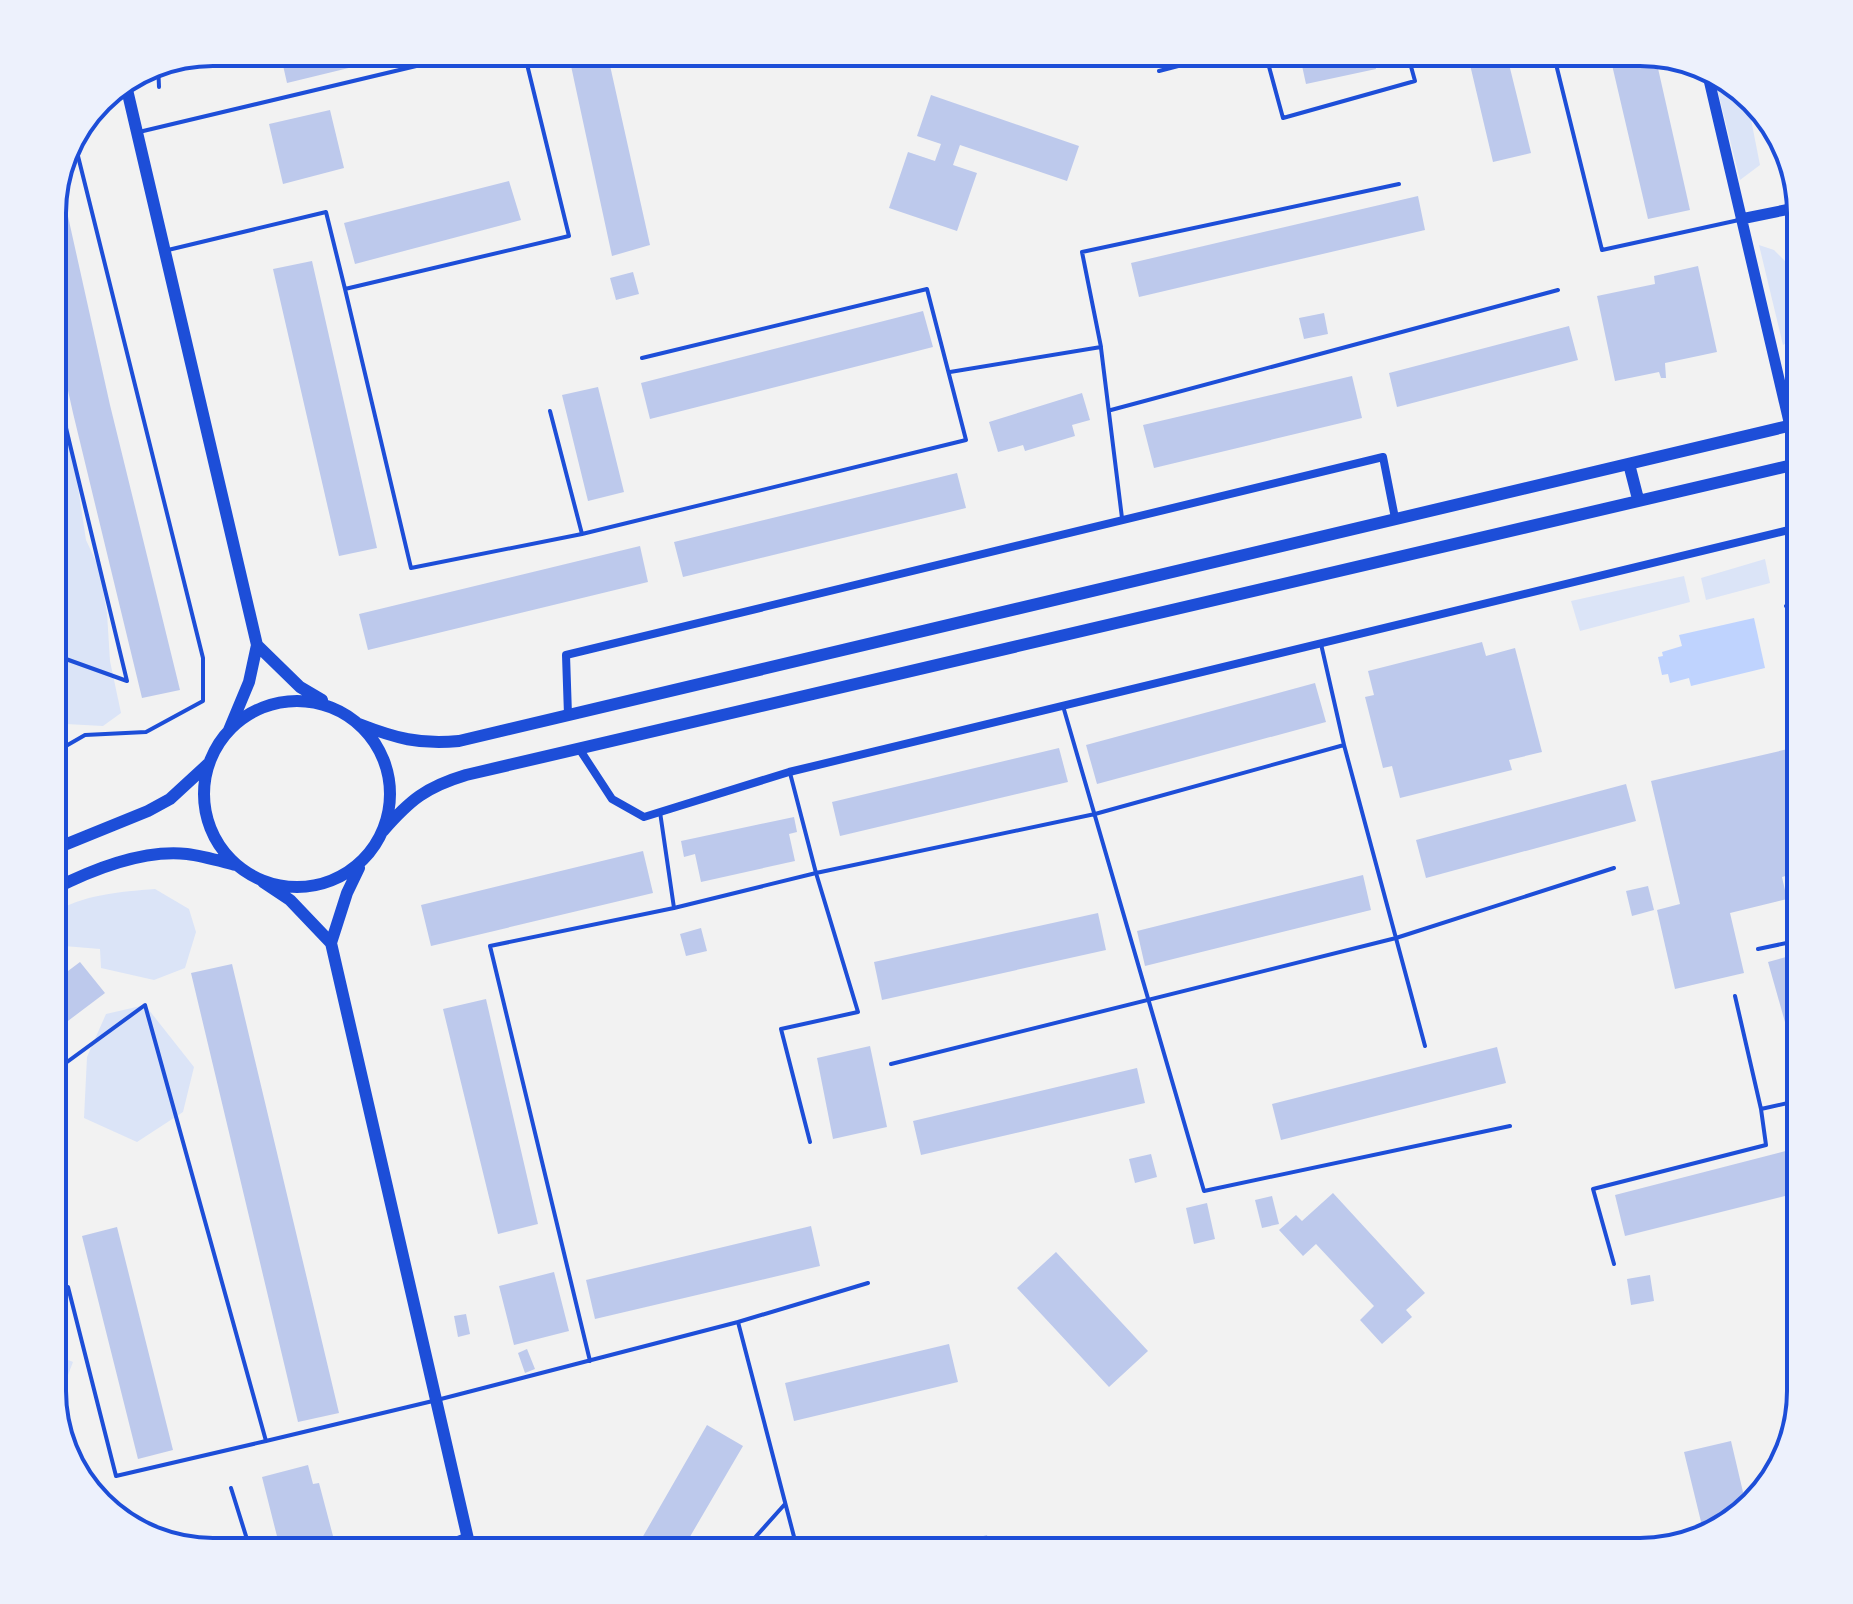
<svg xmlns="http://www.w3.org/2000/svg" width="1853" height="1604" viewBox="0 0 1853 1604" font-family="'DejaVu Sans',sans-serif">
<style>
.green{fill:#dbe4f7}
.water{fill:#bfd3fe}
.building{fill:#bdc9ec}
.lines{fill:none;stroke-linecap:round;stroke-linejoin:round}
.path{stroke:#1d4ed8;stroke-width:4}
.service{stroke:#1d4ed8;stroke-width:4}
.minor{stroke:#1d4ed8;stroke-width:8}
.tertiary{stroke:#1d4ed8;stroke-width:11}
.secondary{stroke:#1d4ed8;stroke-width:12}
.rim{fill:none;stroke:#1d4ed8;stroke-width:4}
</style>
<rect width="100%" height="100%" fill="#f2f2f2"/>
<!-- green -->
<path class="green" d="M1713 72 1746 94 1760 165 1740 180Z
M1759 245 1774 250 1786 262 1799 326 1796 337 1783 345Z
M52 353 69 428 86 540 99 568 107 613 110 661 121 713 103 726 66 724 52 707V529L56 544 61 541 52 489Z
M1765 559 1770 583 1706 600 1701 578Z
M1684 576 1690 602 1580 631 1571 601Z
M155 889 189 909 196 932 185 968 154 980 101 968 100 949 52 945V914C83 894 120 892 155 889Z
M145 1005 194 1067 183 1112 137 1142 84 1118 87 1057 106 1014Z
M52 1252 67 1265 68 1287 52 1285Z
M52 1353 73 1362 58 1401 53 1402Z"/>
<!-- water -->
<path class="water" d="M1754 618 1765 668 1691 686 1689 678 1670 683 1668 674 1662 675 1658 657 1663 656 1662 652 1682 646 1679 635Z"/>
<!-- building -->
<path class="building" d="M280 52H463V53L398 67 394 57 287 83Z
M568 52H607L650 245 612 256Z
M1299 52H1372L1376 69 1306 84Z
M1467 52H1506L1531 153 1493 162Z
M1609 52H1640L1655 55 1690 210 1648 219Z
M931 95 1079 146 1067 181 960 145 953 165 977 173 957 231 889 208 908 152 935 161 941 144 917 136Z
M330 110 344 168 283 184 269 124Z
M59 176 110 405 180 690 142 698 73 413 52 319V202Z
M509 181 521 220 355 264 344 223Z
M1418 196 1425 230 1139 297 1131 263Z
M312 261 377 548 339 556 273 269Z
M1698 266 1717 352 1665 363 1666 378H1661L1659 372 1615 381 1597 296 1655 284 1654 276Z
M633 272 639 294 616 300 610 278Z
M923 311 933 347 650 419 641 383Z
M1324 313 1328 334 1304 339 1299 318Z
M1569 326 1578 360 1397 407 1389 373Z
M1352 376 1362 418 1154 468 1143 425Z
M598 387 624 492 588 501 562 395Z
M1082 393 1090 420 1072 425 1075 436 1025 451 1023 445 998 452 989 422Z
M957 473 966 508 683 577 674 542Z
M640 546 648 582 368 650 359 614Z
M1482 642 1486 656 1515 648 1542 752 1509 760 1512 770 1400 798 1392 766 1383 768 1365 697 1374 695 1368 671Z
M1315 683 1326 722 1097 784 1086 745Z
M1801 746V856L1792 858 1796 873 1782 877 1787 899 1730 913 1744 973 1675 989 1657 910 1680 904 1651 781Z
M1059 748 1068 782 840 836 832 802Z
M1626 784 1636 821 1426 878 1416 840Z
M794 817 797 832 789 834 795 861 701 882 695 854 684 857 681 841Z
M643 851 653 893 431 946 421 905Z
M1363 875 1371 910 1145 966 1137 931Z
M1648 886 1654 910 1632 916 1626 891Z
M1098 913 1106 950 882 1000 874 962Z
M701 928 707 951 686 956 680 934Z
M1800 953 1801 1067 1798 1068 1768 962Z
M80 962 105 993 52 1033V983Z
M232 964 339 1413 298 1422 191 973Z
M486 999 538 1224 498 1234 443 1009Z
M870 1046 887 1127 833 1139 817 1058Z
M1497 1047 1506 1083 1281 1140 1272 1104Z
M1137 1068 1145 1103 921 1155 913 1121Z
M1801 1147V1192L1625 1236 1615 1195Z
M1151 1154 1157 1177 1135 1183 1129 1159Z
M1333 1193 1425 1293 1406 1310 1412 1317 1382 1344 1360 1320 1374 1306 1316 1244 1303 1256 1279 1230 1296 1215 1302 1221Z
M1272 1196 1279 1224 1262 1228 1255 1200Z
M1207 1203 1215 1239 1194 1244 1186 1208Z
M811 1226 820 1266 595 1319 586 1280Z
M117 1227 173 1450 138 1459 82 1236Z
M1056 1252 1148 1351 1109 1387 1017 1288Z
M554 1272 569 1331 514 1345 499 1286Z
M1650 1275 1654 1301 1631 1305 1627 1279Z
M466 1314 470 1334 458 1337 454 1316Z
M949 1344 958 1382 794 1421 785 1383Z
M527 1349 535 1369 525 1373 518 1353Z
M707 1425 743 1446 681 1552H634Z
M1731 1441 1747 1509 1705 1538 1684 1452Z
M308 1465 313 1484 319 1483 333 1536 327 1538 330 1552H281L262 1477Z
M987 1535 992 1552H927L926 1551Z"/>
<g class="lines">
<!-- path -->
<path class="path" d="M158 63 159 87
M1786 606 1801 602
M52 754 85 735 146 732 203 701V658L73 136"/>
<!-- service -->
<path class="service" d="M1265 52 1283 118 1415 81 1407 52
M1553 52 1602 250 1739 220
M1159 71 1232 52
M139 132 475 52
M168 250 326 212 345 289 569 236 524 52
M345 289 411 568 582 534 550 411
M1101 348 1122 518
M52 370 127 681
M950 372 1101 347 1082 252 1399 184
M1111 410 1558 290
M582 534 966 440 927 289 642 358
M52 654 127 681
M1063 706 1204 1191 1510 1126
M1344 745 1425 1046
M674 908 816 873 790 773
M1758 949 1801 940
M1735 996 1761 1109
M891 1064 1396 938 1614 868
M52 1073 145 1005 266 1441 116 1476 68 1287
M810 1142 781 1029 858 1012 816 873 1095 814 1344 745 1321 644
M1614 1264 1593 1189 1766 1145 1761 1109 1801 1100
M738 1322 868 1283
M590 1361 490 946 674 908 660 812
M266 1441 437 1400 738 1322 798 1552
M231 1488 251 1552
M420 1552 465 1535
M742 1552 785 1504"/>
<!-- minor -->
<path class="minor" d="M568 715 566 655 1383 457 1395 518
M580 750 612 799 644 817 789 772 1801 527"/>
<!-- tertiary -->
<path class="tertiary" d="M1706 67 1790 426
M1741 219 1800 207"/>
<!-- secondary -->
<path class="secondary" d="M125 81 257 645 249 682 229 730
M1629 464 1638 499
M257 645 300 687 322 700
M204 794a93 93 0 1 1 186 0a93 93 0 1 1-186 0Z
M359 724C395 738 420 745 459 741L1801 423
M383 831C410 800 426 787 466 775L1801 463
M52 850 148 811 170 799 208 764
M263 882 290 900 331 943 471 1552
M52 890C91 870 142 849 187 854 203 856 220 861 236 865
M331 943 347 893 359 868"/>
</g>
<!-- crop -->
<path d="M0 0H1853V1604H0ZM213 66H1640A147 147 0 0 1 1787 213V1391A147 147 0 0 1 1640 1538H213A147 147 0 0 1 66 1391V213A147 147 0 0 1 213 66Z" fill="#edf1fc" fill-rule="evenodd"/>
<path class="rim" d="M213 66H1640A147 147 0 0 1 1787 213V1391A147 147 0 0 1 1640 1538H213A147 147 0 0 1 66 1391V213A147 147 0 0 1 213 66Z"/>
</svg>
